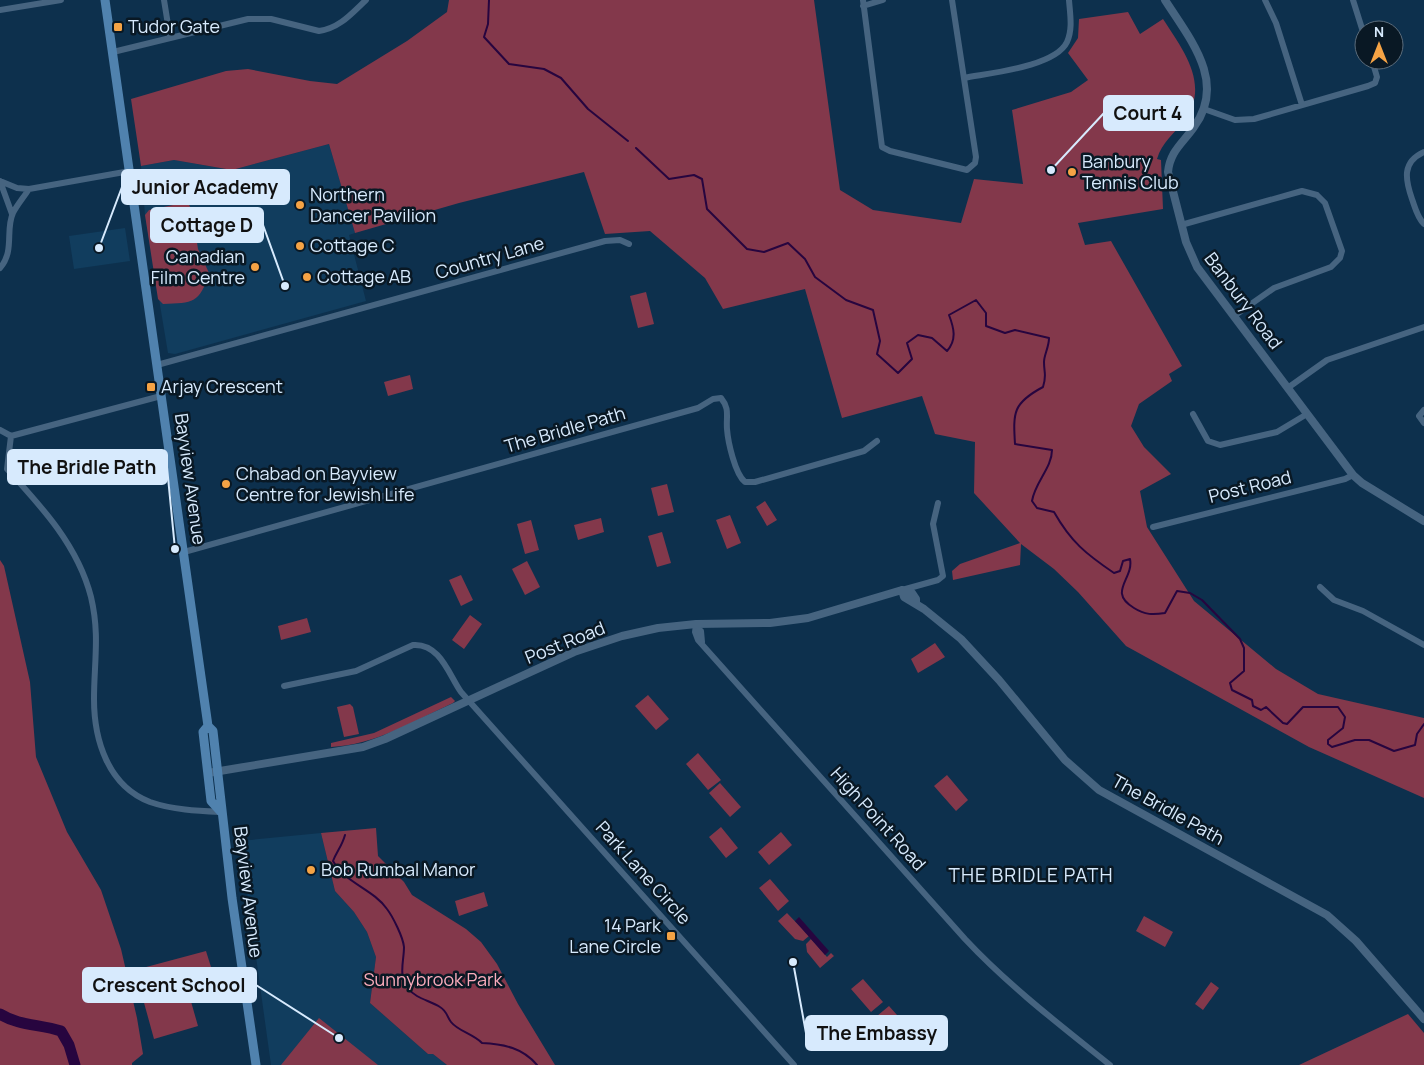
<svg xmlns="http://www.w3.org/2000/svg" width="1424" height="1065" viewBox="0 0 1424 1065" font-family="Manrope,sans-serif">
<style>
.built{fill:#113d5e}
.green{fill:#83384b}
.water{fill:#27053f}
.lines{fill:none;stroke-linecap:round;stroke-linejoin:round}
.stream{stroke:#27053f;stroke-width:2}
.river{stroke:#27053f;stroke-width:11}
.minor{stroke:#466480;stroke-width:6}
.tertiary{stroke:#466480;stroke-width:8}
.secondary{stroke:#5082ae;stroke-width:9}
.poi-dot{fill:#f5a345;stroke:#091824;stroke-width:2}
.labels{text-anchor:middle;stroke-width:5;stroke-linejoin:round;paint-order:stroke}
.poi-label{font-size:18px;fill:#d7eafd;stroke:#091824;text-anchor:start}
.street-label{font-size:18px;fill:#d7eafd;stroke:#091824}
.park-label{font-size:18px;fill:#fbacbc;stroke:#091824}
.neighbourhood-label{font-size:19px;letter-spacing:1px;fill:#d7eafd;stroke:#091824}
.leader{fill:none;stroke:#d7eafd;stroke-width:2}
.callout-dot{fill:#d7eafd;stroke:#091824;stroke-width:2}
.callout{fill:#d7eafd;stroke:#d7eafd;stroke-width:2}
.callout-label{font-size:19px;text-anchor:middle;font-weight:bold;fill:#111}
</style>
<rect width="100%" height="100%" fill="#0d304d"/>
<!-- built -->
<path class="built" d="M329 144 355 233 349 235 366 301 175 354 168 353 145 215 141 166 174 160 232 170Z
M125 228 130 261 74 269 69 236Z
M321 833 335 891 354 912 367 932 376 957 370 1003 428 1054H433L447 1065H271L240 841Z"/>
<!-- green -->
<path class="green" d="M449 0H814L840 190 873 210 961 223 974 179 1023 184 1012 110 1071 92 1088 80 1068 53 1078 38 1079 19 1128 12 1140 34 1163 19C1183 50 1211 85 1184 121 1174 134 1162 142 1157 159L1161 160 1163 209 1078 223 1085 245 1111 241 1182 366 1169 374 1172 381 1139 404 1131 426 1144 447 1171 474 1140 491 1147 527 1194 601 1276 669 1318 694 1424 718V798L1309 747 1126 646 1078 592 1054 569 1021 544 1020 565 953 580 952 571 960 564 1020 543 974 493 975 442 935 434 922 396 842 418 805 289 723 309 705 278 650 231 605 234 584 172 459 203 355 233 329 144 232 170 174 160 141 166 131 99 226 71 248 69 310 81 337 84 407 41 447 12Z
M183 203 189 205 192 210 198 249 209 273C200 303 193 303 163 304L158 299 145 215 149 210Z
M646 292 654 324 638 328 630 296Z
M410 375 413 389 388 396 384 382Z
M667 484 674 512 658 516 651 488Z
M765 501 777 520 767 526 756 507Z
M730 515 741 543 727 549 716 520Z
M601 518 604 532 578 540 574 525Z
M531 520 539 550 525 554 517 524Z
M662 532 671 563 657 567 648 536Z
M0 560 4 566 30 682 36 757 67 832 101 890 121 949 137 1018 143 1054 132 1063V1065H0Z
M527 561 540 587 525 595 512 569Z
M461 575 473 600 461 606 449 580Z
M470 615 482 624 464 649 452 640Z
M307 618 311 632 281 640 278 626Z
M935 643 945 657 918 673 911 659Z
M648 695 669 719 656 730 635 706Z
M451 697 455 701 453 703C414 721 375 745 331 747V743L374 733Z
M350 704 353 707 359 734 344 737 337 707Z
M698 753 721 780 708 790 686 764Z
M947 775 968 800 956 811 934 786Z
M720 783 741 807 730 817 709 793Z
M721 827 738 848 726 858 709 837Z
M376 828 378 856 404 882 412 895 466 929 481 942 497 964 518 1004 555 1065H447L433 1054H428L370 1003 376 957 367 932 354 912 335 891 321 833Z
M781 832 792 845 769 865 758 852Z
M770 879 789 901 778 911 759 888Z
M484 892 488 906 459 916 455 901Z
M787 913 809 936 803 941 795 939 778 921Z
M1144 916 1173 932 1165 947 1136 931Z
M811 939 827 957 831 953 834 956 820 968 807 952 806 944Z
M206 951 216 983 188 991 198 1026 154 1039 135 970Z
M863 979 883 1002 871 1012 851 989Z
M1211 982 1219 988 1203 1010 1195 1004Z
M889 1006 897 1015 873 1036 865 1026Z
M1408 1014 1424 1033V1065H1299Z
M319 1018 378 1065H281Z"/>
<!-- water -->
<path class="water" d="M799 917 829 951 825 955 795 921Z"/>
<g class="lines">
<!-- stream -->
<path class="stream" d="M489 0 488 24 484 37 509 64 544 69 561 78 588 109 628 141
M636 148 669 179 694 175 702 179 707 209 747 249 764 252 788 243 805 259 815 277 846 300 873 310 880 341 877 354 898 373 912 359 907 343 918 335 932 338 947 351C957 340 954 328 949 315L976 300 986 313V326L1005 333 1015 330 1049 338C1049 347 1044 355 1044 362 1044 374 1047 375 1043 387 1013 403 1013 412 1015 444L1052 450C1052 468 1035 482 1032 501L1037 508 1054 512C1071 542 1086 554 1114 573L1120 571 1123 561 1130 559C1134 579 1107 592 1134 608 1145 615 1153 615 1165 613L1177 591 1190 593 1202 600 1240 639 1244 648V671L1230 683 1232 690 1252 700 1253 706 1261 710 1266 707 1283 723 1287 724 1303 707H1338L1345 717 1343 728 1328 740V744L1332 747 1355 740H1369L1394 751 1415 745 1417 734 1424 724
M345 835C342 846 337 851 333 861 345 883 373 889 387 909 393 917 403 937 404 947 404 962 398 974 408 988 416 999 429 1000 440 1007 447 1011 447 1017 451 1022 458 1031 473 1034 482 1043 504 1044 523 1048 537 1065"/>
<!-- river -->
<path class="river" d="M0 1014C19 1026 40 1024 61 1031L69 1045 75 1065"/>
<!-- minor -->
<path class="minor" d="M164 0 170 37
M863 0 882 147 890 151 967 170 975 163 976 157 952 0
M1265 0 1276 23 1302 105
M1353 0 1364 35
M863 6 883 0
M0 10 61 0
M113 52 248 19H271L319 31C340 28 352 13 366 0
M964 78C989 73 1055 67 1067 42 1073 29 1070 14 1069 0
M1204 109 1235 120 1254 119 1368 86 1375 83 1377 77 1372 60
M1424 152C1402 162 1405 179 1412 199 1415 207 1417 217 1424 224
M0 181 12 214
M0 181 17 188 29 189
M1181 225 1302 191 1317 195 1325 203 1342 251 1340 258 1331 267 1274 288 1234 316
M0 268C15 251 5 230 13 213 17 205 24 197 29 189L130 171
M157 365 605 241 620 240 629 244
M1289 387 1327 360 1424 327
M1424 410 1419 416 1424 423
M1193 414 1208 441 1220 445 1277 432 1307 414
M0 430 11 436 161 396
M11 436 7 469C42 507 78 546 91 597 100 635 94 662 94 699 94 740 108 786 150 802 173 810 198 811 221 812
M1153 527 1345 479 1353 475
M184 552 698 408 713 399 721 398C730 409 726 416 727 429 728 442 735 474 745 482H755L864 451 877 441
M1320 587 1334 600 1363 611 1424 645
M902 590 938 580 943 576 933 524 938 503
M696 624 695 632 698 640 965 939C1009 986 1060 1025 1110 1065
M697 629 701 631 702 642
M284 686 356 671 413 645C440 643 449 675 461 692L794 1065"/>
<!-- tertiary -->
<path class="tertiary" d="M1165 0C1190 39 1227 82 1194 127 1183 143 1170 151 1168 172L1186 242 1197 267 1353 475 1362 483 1424 521
M902 590 904 597 924 609 961 639 999 680 1065 760 1099 790 1327 915 1356 941 1424 1019
M902 590 912 593 916 599V603
M208 773 363 747 385 739 574 652 622 636 658 628 696 624 770 623 808 618 902 590"/>
<!-- secondary -->
<path class="secondary" d="M105 0 208 726 213 731 232 898 256 1065
M208 726 203 732 211 801 221 812"/>
</g>
<!-- markers -->
<g class="poi-dot">
<rect x="113" y="22" width="10" height="10" rx="2.5"/>
<circle cx="1072" cy="172" r="5"/>
<circle cx="300" cy="205" r="5"/>
<circle cx="300" cy="246" r="5"/>
<circle cx="255" cy="267" r="5"/>
<circle cx="307" cy="277" r="5"/>
<rect x="146" y="382" width="10" height="10" rx="2.5"/>
<circle cx="226" cy="484" r="5"/>
<circle cx="311" cy="870" r="5"/>
<rect x="666" y="931" width="10" height="10" rx="2.5"/>
</g>
<g class="labels">
<!-- poi labels -->
<g class="poi-label">
<text x="128" y="33">Tudor Gate</text>
<text x="1082" y="168">Banbury<tspan x="1082" dy="21">Tennis Club</tspan></text>
<text x="310" y="201">Northern<tspan x="310" dy="21">Dancer Pavilion</tspan></text>
<text x="310" y="252">Cottage C</text>
<text x="245" y="263" text-anchor="end">Canadian<tspan x="245" dy="21">Film Centre</tspan></text>
<text x="317" y="283">Cottage AB</text>
<text x="161" y="393">Arjay Crescent</text>
<text x="236" y="480">Chabad on Bayview<tspan x="236" dy="21">Centre for Jewish Life</tspan></text>
<text x="321" y="876">Bob Rumbal Manor</text>
<text x="661" y="932" text-anchor="end">14 Park<tspan x="661" dy="21">Lane Circle</tspan></text>
</g>
<!-- street labels -->
<g class="street-label">
<text transform="translate(490 258) rotate(-16)" y="6">Country Lane</text>
<text transform="translate(1243 301) rotate(53)" y="6">Banbury Road</text>
<text transform="translate(565 430) rotate(-16)" y="6">The Bridle Path</text>
<text transform="translate(190 479) rotate(82)" y="6">Bayview Avenue</text>
<text transform="translate(1250 487) rotate(-14)" y="6">Post Road</text>
<text transform="translate(565 643) rotate(-22)" y="6">Post Road</text>
<text transform="translate(1168 810) rotate(29)" y="6">The Bridle Path</text>
<text transform="translate(878 819) rotate(48)" y="6">High Point Road</text>
<text transform="translate(643 873) rotate(48)" y="6">Park Lane Circle</text>
<text transform="translate(248 892) rotate(83)" y="6">Bayview Avenue</text>
</g>
<!-- park labels -->
<g class="park-label">
<text x="433" y="986">Sunnybrook Park</text>
</g>
<!-- neighbourhood labels -->
<g class="neighbourhood-label">
<text x="1031" y="882">THE BRIDLE PATH</text>
</g>
</g>
<!-- callouts -->
<path class="leader" d="M1051 170L1104 113M99 248L122 187M285 286L263 225M175 549L167 467M339 1038L256 985M793 962L806 1033"/>
<g class="callout-dot">
<circle cx="1051" cy="170" r="5"/>
<circle cx="99" cy="248" r="5"/>
<circle cx="285" cy="286" r="5"/>
<circle cx="175" cy="549" r="5"/>
<circle cx="339" cy="1038" r="5"/>
<circle cx="793" cy="962" r="5"/>
</g>
<g class="callout">
<rect x="1104" y="96" width="89" height="34" rx="5"/>
<rect x="122" y="170" width="167" height="34" rx="5"/>
<rect x="151" y="208" width="112" height="34" rx="5"/>
<rect x="8" y="450" width="159" height="34" rx="5"/>
<rect x="83" y="968" width="173" height="34" rx="5"/>
<rect x="806" y="1016" width="141" height="34" rx="5"/>
</g>
<g class="callout-label">
<text x="1148" y="120">Court 4</text>
<text x="205" y="194">Junior Academy</text>
<text x="207" y="232">Cottage D</text>
<text x="87" y="474">The Bridle Path</text>
<text x="169" y="992">Crescent School</text>
<text x="877" y="1040">The Embassy</text>
</g>
<!-- north arrow -->
<g transform="translate(1379 45)"><circle r="24" fill="#091824" stroke="#5b6c7b"/>
<path d="M0-4L9 19L0 12L-9 19Z" fill="#f5a345"/>
<text y="-8" font-size="14" font-weight="bold" text-anchor="middle" fill="#d7eafd">N</text>
</g>
</svg>
